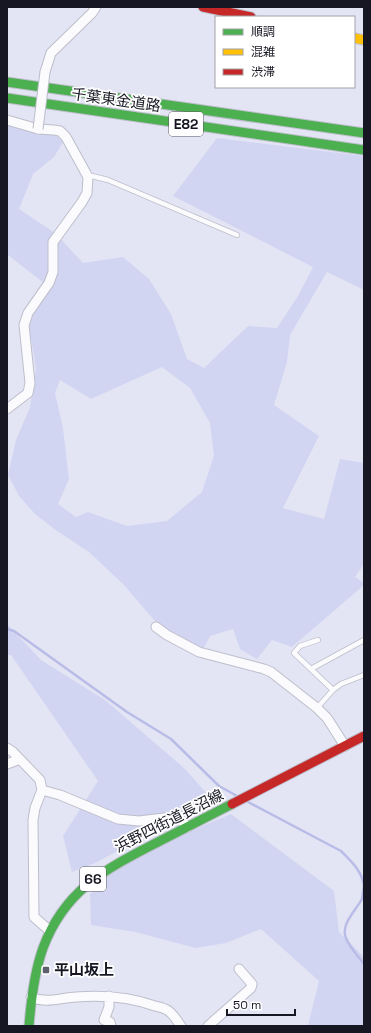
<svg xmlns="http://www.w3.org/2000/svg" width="371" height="1033" viewBox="0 0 371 1033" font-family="'Space Grotesk','Noto Sans JP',sans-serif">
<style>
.green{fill:#d2d5f2;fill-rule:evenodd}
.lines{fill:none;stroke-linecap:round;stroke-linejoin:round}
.stream{stroke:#b9bce7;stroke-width:2.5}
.lane-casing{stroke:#bdbecb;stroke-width:6}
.street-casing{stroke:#bdbecb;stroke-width:11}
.fast-casing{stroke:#bdbecb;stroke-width:11}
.slow-casing{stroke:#bdbecb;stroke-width:11}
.jam-casing{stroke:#bdbecb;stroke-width:11}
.lane{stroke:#fbfbfd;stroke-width:4.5}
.street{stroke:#fbfbfd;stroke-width:9}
.fast{stroke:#4caf50;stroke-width:9}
.slow{stroke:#ffc107;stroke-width:9}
.jam{stroke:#c62828;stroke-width:9}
.street-bridge-casing{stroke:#bdbecb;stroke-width:11;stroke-linecap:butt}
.street-bridge{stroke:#fbfbfd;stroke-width:9}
.poi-dot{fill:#5e5f6c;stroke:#fff;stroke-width:1.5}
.labels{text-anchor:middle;stroke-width:3.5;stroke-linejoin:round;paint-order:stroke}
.shield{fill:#fff;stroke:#5d5d65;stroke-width:1}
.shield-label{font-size:14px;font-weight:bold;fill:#171723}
.street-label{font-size:15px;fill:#171723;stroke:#fff}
.poi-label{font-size:15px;font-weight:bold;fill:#171723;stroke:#fff;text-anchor:start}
</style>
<rect width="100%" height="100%" fill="#e3e5f4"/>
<!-- green -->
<path class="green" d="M7 115 50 129 63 142 54 157 33 174 19 209 55 233 83 263 123 257 149 279 171 314 187 359 204 368 248 326 277 328 298 296 313 267 173 196 217 138 364 156V290L327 272 290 335 287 362 274 405 319 436 283 508 324 519 340 459 364 463V564L355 577 364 583V585L292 647 272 640 257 659 240 649 233 629 210 636 204 648 166 634 124 585 89 552 57 531 35 514 19 496 8 475 16 440 30 407 36 369 29 326 35 300 45 284 8 255H7ZM162 367 190 388 210 423 214 455 202 492 167 521 127 526 88 512 76 517 58 504 69 479 63 428 55 393 60 380 91 399Z
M7 624 41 660 105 700 184 768 211 798 191 812 95 863 72 872 63 836 98 781 11 655H7Z
M231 814 334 891 339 932 364 957V1026H308L319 981 261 929 226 943 196 948 135 932 91 925 90 894 116 868 146 850Z"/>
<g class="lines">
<!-- stream -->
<path class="stream" d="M7 629 14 631 127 712 171 739 219 786 237 796
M248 802 341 851C352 862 361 870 364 885
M364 886C363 890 363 895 362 899 356 910 340 925 346 938 350 948 358 956 364 964"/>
<!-- lane casing -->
<g class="lane-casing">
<path id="lane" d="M88 177 92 176 108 180 237 235
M318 640 300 646 294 653 333 690
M311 669 364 640
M317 708 333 690 341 684 364 675"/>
</g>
<!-- street casing -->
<g class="street-casing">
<path id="street" d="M45 72 51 53 92 13 96 7
M7 120 38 129 54 130 60 131 66 137 88 177 87 193 82 202 53 242V272L49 283 28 313 24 325 30 383 28 393 7 409
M156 627 167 635 199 652 264 669 271 672 317 708 327 718 345 746
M7 748 13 752 40 780 42 790 35 808 33 820 34 917 50 931
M7 764 20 759
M42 790 60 795 118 819 139 821 164 818 181 820 188 827
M109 996V1007L104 1020 110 1022 111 1026
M31 997C46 1004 60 998 76 997 103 995 130 997 155 1006 159 1007 164 1008 167 1010 173 1013 177 1021 181 1026
M208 1026 251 988 252 984 239 969"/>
</g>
<!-- fast casing -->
<g class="fast-casing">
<path id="fast" d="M7 82 364 133
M7 98 364 150
M29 1026C31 1000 34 973 43 948 65 889 106 869 158 842 183 829 207 817 232 804"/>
</g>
<!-- slow casing -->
<g class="slow-casing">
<path id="slow" d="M354 38 364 40"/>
</g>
<!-- jam casing -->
<g class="jam-casing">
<path id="jam" d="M203 7 251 17
M232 804 364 736"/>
</g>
<!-- lane -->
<use href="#lane" class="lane"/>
<!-- street -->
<use href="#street" class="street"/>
<!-- fast -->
<use href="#fast" class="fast"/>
<!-- slow -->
<use href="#slow" class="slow"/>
<!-- jam -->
<use href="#jam" class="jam"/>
<!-- street-bridge casing -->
<g class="street-bridge-casing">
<path id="street-bridge" d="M38 129 45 72"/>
</g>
<!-- street-bridge -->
<use href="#street-bridge" class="street-bridge"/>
</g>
<!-- markers -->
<rect class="poi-dot" x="42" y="966" width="8" height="8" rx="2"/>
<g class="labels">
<!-- shield labels -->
<g class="shield">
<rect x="169" y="112" width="34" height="24" rx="3"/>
<rect x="80" y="867" width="26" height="24" rx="3"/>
</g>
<g class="shield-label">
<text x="186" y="129">E82</text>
<text x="93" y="884">66</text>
</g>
<!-- street labels -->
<g class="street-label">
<text transform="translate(116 100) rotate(8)" y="5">千葉東金道路</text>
<text transform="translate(169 821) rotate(-27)" y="5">浜野四街道長沼線</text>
</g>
<!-- poi labels -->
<g class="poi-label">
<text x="54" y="975">平山坂上</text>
</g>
</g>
<!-- border -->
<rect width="371" height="1033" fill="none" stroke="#171723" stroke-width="16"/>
<!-- legend -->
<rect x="215" y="16" width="140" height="72" fill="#ffffff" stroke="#a2a2a7"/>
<rect x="223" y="29" width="20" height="6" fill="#4caf50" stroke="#a2a2a7"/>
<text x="251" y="36" font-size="12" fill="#171723">順調</text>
<rect x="223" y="49" width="20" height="6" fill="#ffc107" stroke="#a2a2a7"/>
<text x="251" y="56" font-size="12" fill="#171723">混雑</text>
<rect x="223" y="69" width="20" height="6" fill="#c62828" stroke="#a2a2a7"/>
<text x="251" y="76" font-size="12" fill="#171723">渋滞</text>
<!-- scale -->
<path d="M227 1009v6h68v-6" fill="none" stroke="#171723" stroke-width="2"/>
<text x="233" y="1009" font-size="12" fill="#171723" stroke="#ffffff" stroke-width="3" paint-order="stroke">50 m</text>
</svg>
